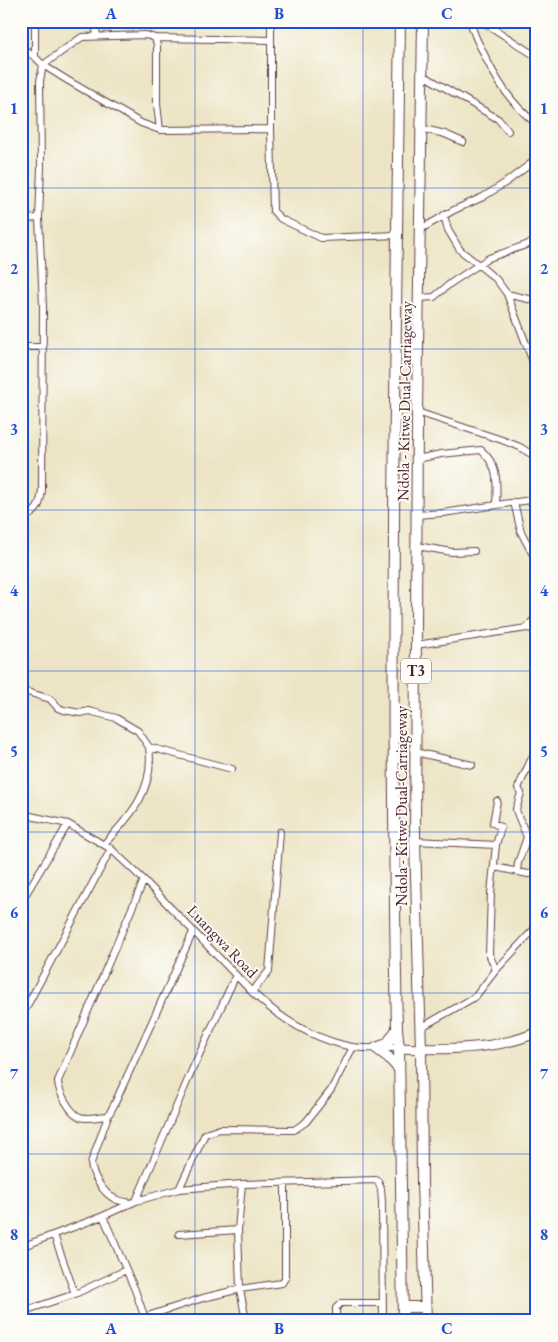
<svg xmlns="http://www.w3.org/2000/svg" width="558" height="1342" viewBox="0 0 558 1342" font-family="'EB Garamond',serif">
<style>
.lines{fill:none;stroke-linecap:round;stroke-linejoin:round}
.minor-casing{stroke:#623d42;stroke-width:8}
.major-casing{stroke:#623d42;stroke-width:11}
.highway-casing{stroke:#623d42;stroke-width:12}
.minor{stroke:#fff;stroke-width:6}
.major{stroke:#fff;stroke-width:9}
.highway{stroke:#fff;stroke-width:10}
.grid{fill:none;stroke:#1d4ed8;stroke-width:1;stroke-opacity:0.55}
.labels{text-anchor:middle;stroke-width:4;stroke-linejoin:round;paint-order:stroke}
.shield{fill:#fdfcf7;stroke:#806168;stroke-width:1}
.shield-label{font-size:15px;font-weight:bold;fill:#4a1f2b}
.street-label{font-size:16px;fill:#4a1f2b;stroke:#fdfcf7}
.neatline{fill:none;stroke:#1d4ed8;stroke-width:2}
.grid-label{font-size:16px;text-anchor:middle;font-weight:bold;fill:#1d4ed8}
</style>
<rect width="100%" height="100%" fill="#fdfcf7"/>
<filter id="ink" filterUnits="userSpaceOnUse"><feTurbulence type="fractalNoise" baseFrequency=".02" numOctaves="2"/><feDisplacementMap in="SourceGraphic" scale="10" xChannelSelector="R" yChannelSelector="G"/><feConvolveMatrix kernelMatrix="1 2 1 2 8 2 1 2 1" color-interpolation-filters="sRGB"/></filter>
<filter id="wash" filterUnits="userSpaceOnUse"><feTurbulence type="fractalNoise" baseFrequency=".0096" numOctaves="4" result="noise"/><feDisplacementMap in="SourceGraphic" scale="20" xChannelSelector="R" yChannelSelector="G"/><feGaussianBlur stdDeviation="1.12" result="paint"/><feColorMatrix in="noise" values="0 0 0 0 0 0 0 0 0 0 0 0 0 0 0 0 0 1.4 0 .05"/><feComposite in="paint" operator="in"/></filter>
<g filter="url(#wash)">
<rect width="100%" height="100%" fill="#ece4c4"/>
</g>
<g filter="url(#ink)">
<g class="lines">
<!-- minor casing -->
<g class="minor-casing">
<path id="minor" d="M95 21 97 36
M271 21V129L273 211 281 219 321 238 398 235
M471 21C472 31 477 41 482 50 495 78 511 105 537 124
M482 21 537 57
M155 38 271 40
M21 48 35 57 43 65 67 80 141 123 160 130 271 129
M35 57V21
M423 75 498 119 508 131
M420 128 445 134 463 142
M444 215 448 230 460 250 496 279 507 294 533 362
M21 219 39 218
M421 229 454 210 483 197 505 183 537 159
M507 294 537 301
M420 298 434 297 451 283 489 258 537 241
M21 347H43
M417 412 502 440 520 447 537 458
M417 459 441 454 481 450C499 466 497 482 496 505
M514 502 521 532 537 562
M417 515 443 513 537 499
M21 516C38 516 41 502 42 489L43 306 39 218 41 167 40 81 43 65 82 37 146 35 155 38 157 45V104L160 130
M417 546 452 552 474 551
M527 628 537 615
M416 645 527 628 537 630
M21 690 50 699 58 708 64 710 80 713 89 711 116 718 138 731 149 747
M415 752 472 765
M21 814 68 824 111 849 144 880 252 992C280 1019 314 1039 352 1047 367 1049 384 1048 399 1048
M415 841 496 845
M104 844C131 816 155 789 149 747L232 769
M495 867 528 874 537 873
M517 871 518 863 527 837 517 813 516 809 521 793 518 788 537 747
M21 902 68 824
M496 970 489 954 491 893 496 845 501 827 493 823 497 801
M252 992 269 971 280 832
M21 1017 111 849
M420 1028 475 997 496 970 537 926
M108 1116C100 1116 87 1120 80 1117 70 1113 58 1091 58 1081L144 880
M179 1189 205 1134 220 1129 294 1130 306 1122 331 1090 353 1047
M136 1201 192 1070 236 975
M131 1203C126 1202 119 1201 115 1199 103 1193 92 1175 91 1163L108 1116 114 1105 193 932
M103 1216 135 1290 146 1321
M179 1234 238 1230
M54 1235 75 1294
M21 1247 103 1216 136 1201 179 1189 242 1184 376 1180 378 1181 381 1189 382 1202 383 1321
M21 1293 27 1310
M21 1312 75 1294 126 1270
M132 1321 203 1298 240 1289 238 1230 242 1184
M246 1321 240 1289 282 1283 285 1278V1183
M336 1321V1308L341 1303H383"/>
</g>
<!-- major casing -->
<g class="major-casing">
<path id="major" d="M399 1048C440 1050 500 1050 537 1032"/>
</g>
<!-- highway casing -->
<g class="highway-casing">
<path id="highway" d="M400 21C395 357 390 693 397 1029L399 1048 403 1321
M423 21 417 412 415 841 421 1049 422 1182 426 1321
M376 1048 388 1057 398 1068
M376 1048 387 1044 397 1029
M403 1307H425"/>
</g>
<!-- minor -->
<use href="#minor" class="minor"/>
<!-- major -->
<use href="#major" class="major"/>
<!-- highway -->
<use href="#highway" class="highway"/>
</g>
</g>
<!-- grid -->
<path class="grid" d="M195 21V1321M363 21V1321M21 188H537M21 349H537M21 510H537M21 671H537M21 832H537M21 993H537M21 1154H537"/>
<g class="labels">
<!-- shield labels -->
<rect class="shield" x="401" y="658.5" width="30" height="25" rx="4"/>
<g class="shield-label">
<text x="416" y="676">T3</text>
</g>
<!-- street labels -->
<g class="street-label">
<text transform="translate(404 401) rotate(-89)" y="6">Ndola - Kitwe Dual-Carriageway</text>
<text transform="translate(401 806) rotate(-90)" y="6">Ndola - Kitwe Dual-Carriageway</text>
<text transform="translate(223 941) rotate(46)" y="6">Luangwa Road</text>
</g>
</g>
<!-- margin -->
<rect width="558" height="1342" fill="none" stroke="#fdfcf7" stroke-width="55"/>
<rect x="28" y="28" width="502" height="1286" class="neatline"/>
<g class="grid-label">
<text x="111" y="19">A</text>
<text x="279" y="19">B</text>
<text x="447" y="19">C</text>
<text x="14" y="114">1</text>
<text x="544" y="114">1</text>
<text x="14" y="274">2</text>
<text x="544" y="274">2</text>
<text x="14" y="435">3</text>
<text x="544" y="435">3</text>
<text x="14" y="596">4</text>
<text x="544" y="596">4</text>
<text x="14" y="757">5</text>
<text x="544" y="757">5</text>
<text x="14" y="918">6</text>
<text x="544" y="918">6</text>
<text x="14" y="1079">7</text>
<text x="544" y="1079">7</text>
<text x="14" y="1240">8</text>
<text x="544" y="1240">8</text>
<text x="111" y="1334">A</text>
<text x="279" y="1334">B</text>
<text x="447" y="1334">C</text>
</g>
</svg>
